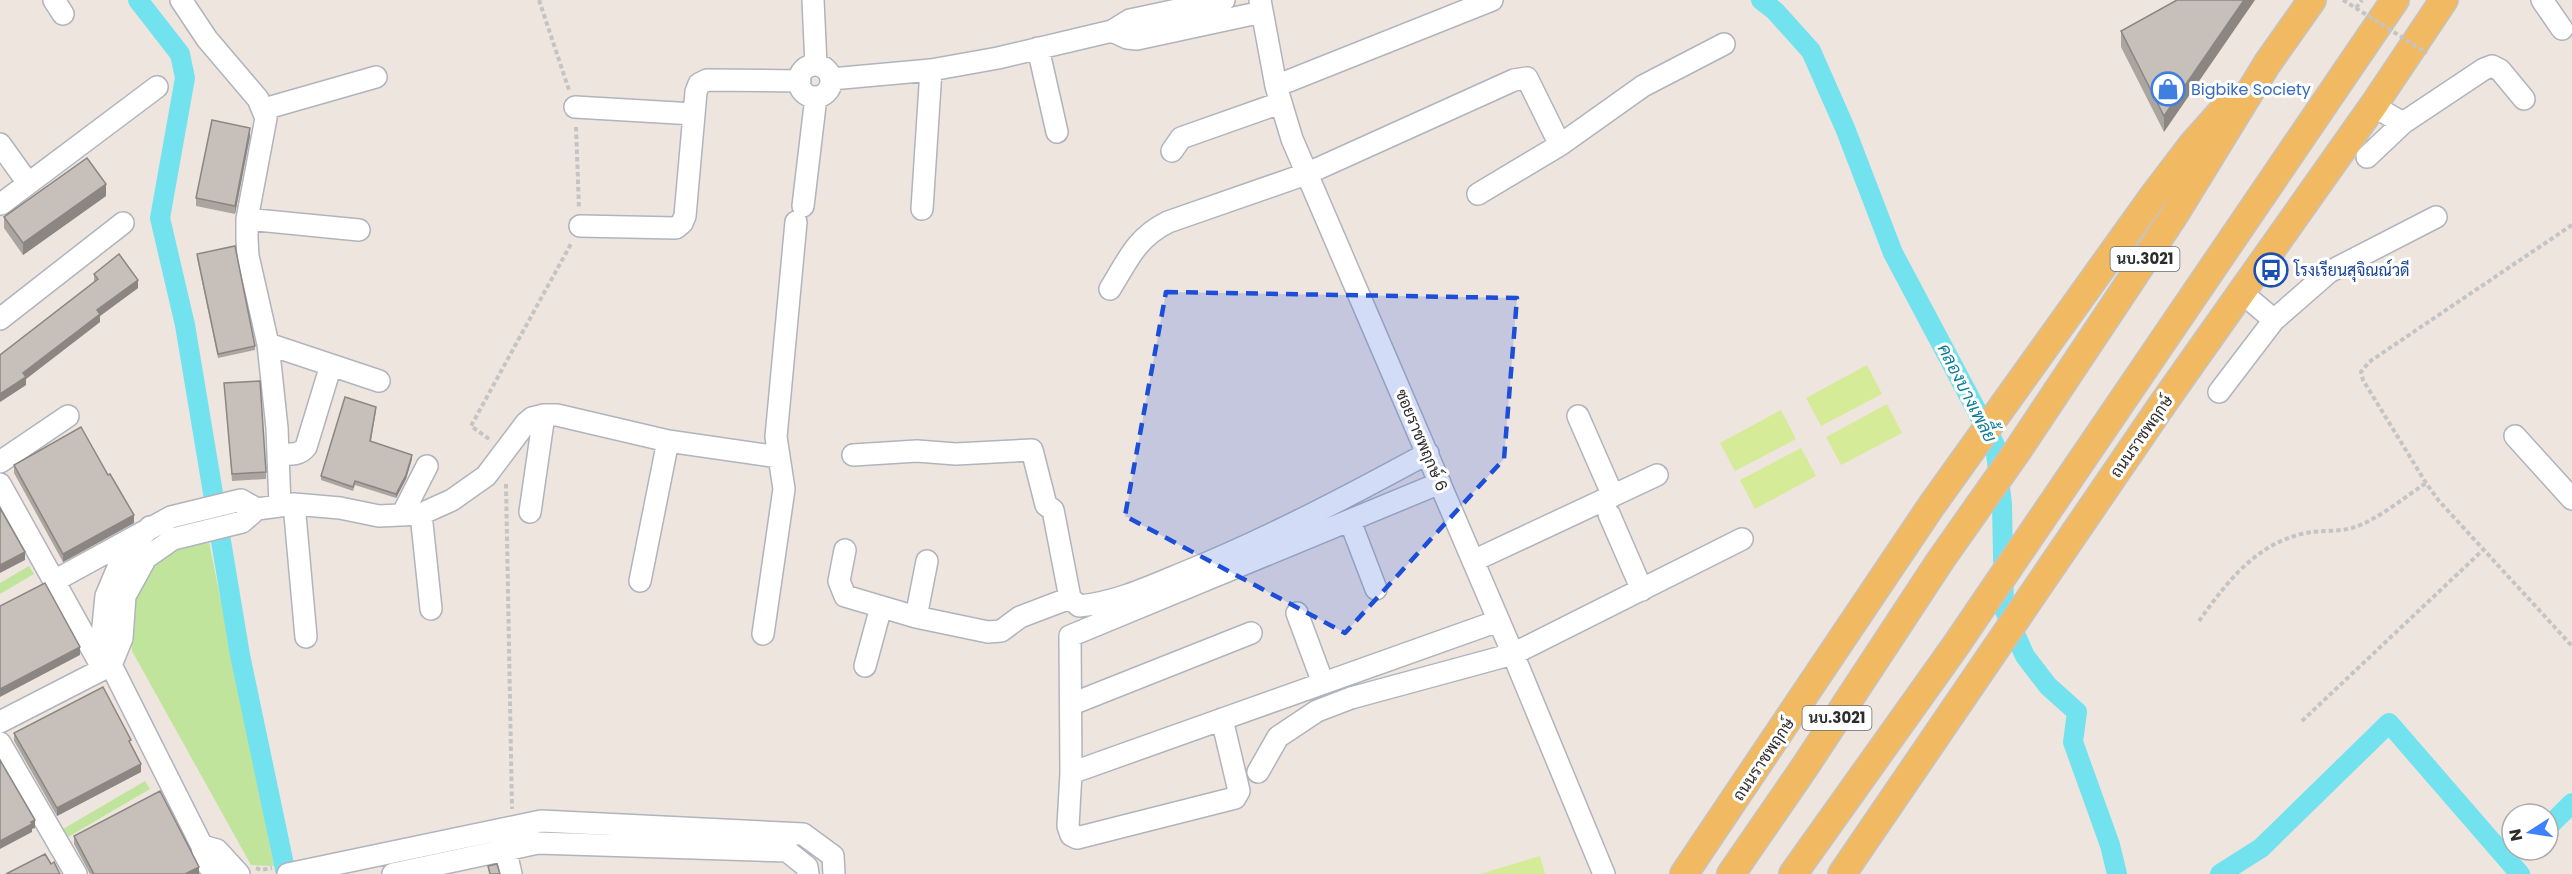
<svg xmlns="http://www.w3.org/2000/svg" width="2572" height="874" viewBox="0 0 2572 874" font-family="Poppins,Sarabun,sans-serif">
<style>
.green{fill:#c0e49c}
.pitch{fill:#d5eb98}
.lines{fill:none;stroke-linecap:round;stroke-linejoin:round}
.canal{stroke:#73e2ef;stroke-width:20}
.minor-casing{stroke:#afb4bd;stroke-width:24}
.major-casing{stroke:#c4c4c4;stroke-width:30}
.path{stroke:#c4c4c4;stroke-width:4;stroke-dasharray:4.5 3;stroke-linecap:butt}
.minor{stroke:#fff;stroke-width:21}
.major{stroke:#f1b961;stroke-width:27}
.path-bridge{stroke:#c4c4c4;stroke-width:4;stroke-dasharray:4.5 3;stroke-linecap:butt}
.wall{fill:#aba5a0}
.shaded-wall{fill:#8b8682}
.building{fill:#c7c0ba;stroke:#8b8682;stroke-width:1.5}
.marked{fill:#1d4ed8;fill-opacity:0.2;stroke:#1d4ed8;stroke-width:4.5;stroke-dasharray:12 8;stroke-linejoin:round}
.labels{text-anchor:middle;stroke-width:6;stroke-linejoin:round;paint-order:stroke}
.shield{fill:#fff;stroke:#6c6c6c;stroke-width:1.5}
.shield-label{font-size:15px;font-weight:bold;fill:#2d2d2d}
.shop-label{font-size:16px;fill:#366cbe;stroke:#fff;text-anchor:start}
.transit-label{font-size:16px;fill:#164399;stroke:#fff;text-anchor:start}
.street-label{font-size:16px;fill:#2d2d2d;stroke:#fff}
.water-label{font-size:18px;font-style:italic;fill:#0d7f99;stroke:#fff}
</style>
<rect width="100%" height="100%" fill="#eee5df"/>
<!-- green -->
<path class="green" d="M209 542 274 866 251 865 132 651 131 606 150 568 179 549Z
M29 566 34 574 0 594V583Z
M145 781 150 789 68 837 63 829Z"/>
<!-- pitch -->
<path class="pitch" d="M1867 365 1882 394 1821 426 1806 398Z
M1887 404 1902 433 1841 465 1826 437Z
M1781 410 1796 439 1735 471 1720 443Z
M1801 448 1816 476 1755 509 1740 480Z
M1540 856 1545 874H1480Z"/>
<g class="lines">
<!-- canal -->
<path class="canal" d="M138 0 180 54 185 78 160 218 185 325 240 655 286 874
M1761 0 1775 11 1811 51 1845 128 1893 253 1995 445 2002 504 2004 609 2025 656 2048 686 2077 712 2073 742 2110 845 2117 874
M2548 827 2572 803
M2220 874 2261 848 2389 723 2520 874"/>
<!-- minor casing -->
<g class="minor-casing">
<path id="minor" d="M54 0 63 14
M181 0 207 39 258 99 266 118 247 219V239L248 256 268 344 277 428 280 506
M813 0 816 65
M1260 0 1276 86 1292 139 1513 654 1604 874
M2542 0 2562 29
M1112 31 1127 38 1137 39 1262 12
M1038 48 1057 132
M799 81a16 16 0 1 1 32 0a16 16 0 1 1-32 0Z
M831 79 931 70 998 58 1112 31 1130 20 1224 0
M1276 86 1492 0
M2373 106 2403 123 2484 69 2492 66 2500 70 2524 99
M575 107 694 114
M264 109 376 77
M0 144 28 183
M1560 145 1643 86 1724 44
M1172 151 1181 138 1280 103
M2367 157 2403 123
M1 204 157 87
M803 206 816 97
M922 209 931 70
M247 219 359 230
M580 226 676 228 682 223 685 216 696 92 699 84 707 80 800 81
M1110 289C1128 260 1136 238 1168 222L1306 174 1514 80 1527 78 1560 145 1478 194
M0 319 123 223
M2274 320 2329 272 2436 217
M268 344 379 381
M2219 392 2274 320 2241 292
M1578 416 1613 496
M2515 436 2572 499
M279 454C289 454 299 456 306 447L331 365
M853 455 917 451 956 454 1032 450 1046 505 1053 510 1070 598 1079 606C1116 603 1154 585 1188 571 1271 537 1349 496 1428 453
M0 462 68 416
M1440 483 1070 636 1071 773 1498 621
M0 484 103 669
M294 504 306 637
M530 512 544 415
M421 514 431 609
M1609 514 1642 590
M402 515 427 466
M1350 521 1376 589
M150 527 122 558 106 596 102 636 111 665 202 846 204 860 215 874
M845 550 839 581 845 596 916 617 988 632 1001 631 1020 617 1070 598
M1473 561 1657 475
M54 581 171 517 241 500 257 509
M640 581 668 441
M1297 613 1323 683
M916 617 927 561
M763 634 784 489 776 437 796 222
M865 666 881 607
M1072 704 1251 633
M0 722 111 665 122 638 125 596 146 558 173 539 242 522 257 509 294 504 340 508 379 516 421 514 452 500 486 476 526 423 532 418 544 415H557L668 441 779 457
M0 743 76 874
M1258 772 1278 737 1317 711 1351 698 1513 654 1742 539
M1071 773 1068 826 1071 835 1077 838 1235 798 1239 791 1222 719
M503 838 511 874
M202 846 217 850 239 874
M288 874 541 821 803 834 833 856 834 874
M393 874 538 843 787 851 807 867 808 874"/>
</g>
<!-- major casing -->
<g class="major-casing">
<path id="major" d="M1684 874 1932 505 2154 195 2192 145 2225 108
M1731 874 1804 768 1940 561 2018 450 2175 214 2267 64 2312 0
M1793 874 1954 648 2395 0
M1842 874 2164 402 2373 106 2444 0"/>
</g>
<!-- path -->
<path class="path" d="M539 0 569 90
M2356 8 2362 0
M576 127 579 209
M2572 225 2369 362 2361 372 2363 380 2426 483 2439 501 2572 646
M489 439 471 426 572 242
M506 484 512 809
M2199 621C2227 582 2256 543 2306 533 2321 530 2337 532 2352 528 2376 521 2405 497 2426 483
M2302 721 2484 549
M256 868 261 870 272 868"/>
<!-- minor -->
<use href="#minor" class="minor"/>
<!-- major -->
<use href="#major" class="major"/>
<!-- path-bridge -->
<path class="path-bridge" d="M2343 0 2427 53"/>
</g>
<!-- wall -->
<path class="wall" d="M2177 0 2164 132 2121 47V31Z
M250 136 235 214 196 206V198Z
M106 196 23 255 4 228V217Z
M197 254 255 346V350L218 358 197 258Z
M94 274 138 288 100 316V322L26 379V385L0 402 94 282Z
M224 383 266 472V479L232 481Z
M376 411 371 441 412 459 406 479 396 498 355 485 353 491 321 480V476Z
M14 465 108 475 134 523 63 562 14 473Z
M14 733 131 744 141 772 57 816 14 741Z
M74 836 199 874H90L74 844Z"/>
<!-- shaded-wall -->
<path class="shaded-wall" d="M2244 0H2255L2164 132V116Z
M250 128V136L235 214V206Z
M106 184V196L23 255V243Z
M138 280V288L100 316V322L26 379V385L0 402V394L23 373 97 310Z
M412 455V459L406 479 396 498V494Z
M134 515V523L63 562V554Z
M25 552V560L0 573V565Z
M80 647V655L0 697V689Z
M141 764V772L57 816V808Z
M35 820V828L32 829V832L0 849V841Z
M199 867V874H185Z"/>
<!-- building -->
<path class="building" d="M2177 0H2244L2164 116 2121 31Z
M212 120 250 128 235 206 196 198Z
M87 158 106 184 23 243 4 217Z
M235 246 255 346 218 354 197 254Z
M119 254 138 280 97 310 100 314 23 373 26 377 0 394V355L98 279 94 274Z
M260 381 266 472 232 474 224 383Z
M345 397 376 407 370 441 412 455 406 475 396 494 355 481 353 487 321 476Z
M81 427 108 475 110 474 134 515 63 554 14 465Z
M0 508 25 552 0 565Z
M45 583 80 647 0 689V606Z
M103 687 131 740 129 741 141 764 57 808 14 733Z
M0 760 35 820 31 822 32 824 0 841Z
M160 791 199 867 185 874H94L74 836Z
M45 854 51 864 54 862 60 874H6Z
M497 864 500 874H490L488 866Z"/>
<!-- marked area -->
<path class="marked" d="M1166 292 1517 298 1504 459 1345 633 1125 516Z"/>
<!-- icons -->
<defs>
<g id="shop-ring" transform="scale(1.725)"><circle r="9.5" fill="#fff" stroke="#3f7fe0" stroke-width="1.5"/><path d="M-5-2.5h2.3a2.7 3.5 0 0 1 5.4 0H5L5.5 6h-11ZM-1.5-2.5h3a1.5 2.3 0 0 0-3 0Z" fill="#3f7fe0"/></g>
<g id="bus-ring" transform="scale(1.725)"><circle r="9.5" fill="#fff" stroke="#1a4fb4" stroke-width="1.5"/><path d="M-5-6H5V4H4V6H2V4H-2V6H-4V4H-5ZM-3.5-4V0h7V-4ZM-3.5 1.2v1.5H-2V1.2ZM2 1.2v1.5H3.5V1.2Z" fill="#1a4fb4"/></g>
</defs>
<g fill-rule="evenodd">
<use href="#shop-ring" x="2168" y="89"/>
<use href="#bus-ring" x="2271" y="270"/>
</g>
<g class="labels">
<!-- shield labels -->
<g class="shield">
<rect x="2110.5" y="247" width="69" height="24" rx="4.5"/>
<rect x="1802.5" y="706" width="69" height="24" rx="4.5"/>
</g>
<g class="shield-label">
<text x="2145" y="264">นบ.3021</text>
<text x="1837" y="723">นบ.3021</text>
</g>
<!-- shop labels -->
<g class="shop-label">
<text x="2191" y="95">Bigbike Society</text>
</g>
<!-- transit labels -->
<g class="transit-label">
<text x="2294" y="276">โรงเรียนสุจิณณ์วดี</text>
</g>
<!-- street labels -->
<g class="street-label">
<text transform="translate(2141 436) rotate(-55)" y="6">ถนนราชพฤกษ์</text>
<text transform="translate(1422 440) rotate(67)" y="6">ซอยราชพฤกษ์ 6</text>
<text transform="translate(1763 759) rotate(-56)" y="6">ถนนราชพฤกษ์</text>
</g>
<!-- water labels -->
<g class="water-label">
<text transform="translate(1967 393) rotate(63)" y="6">คลองบางเพลี้ย</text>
</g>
</g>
<!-- north arrow -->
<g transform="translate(2530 832) rotate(258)"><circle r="28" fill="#ffffff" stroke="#ababab" stroke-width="1.5"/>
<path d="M0-4.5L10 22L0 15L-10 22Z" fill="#4080fa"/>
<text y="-9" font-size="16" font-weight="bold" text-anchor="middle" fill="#2d2d2d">N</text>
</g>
</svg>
